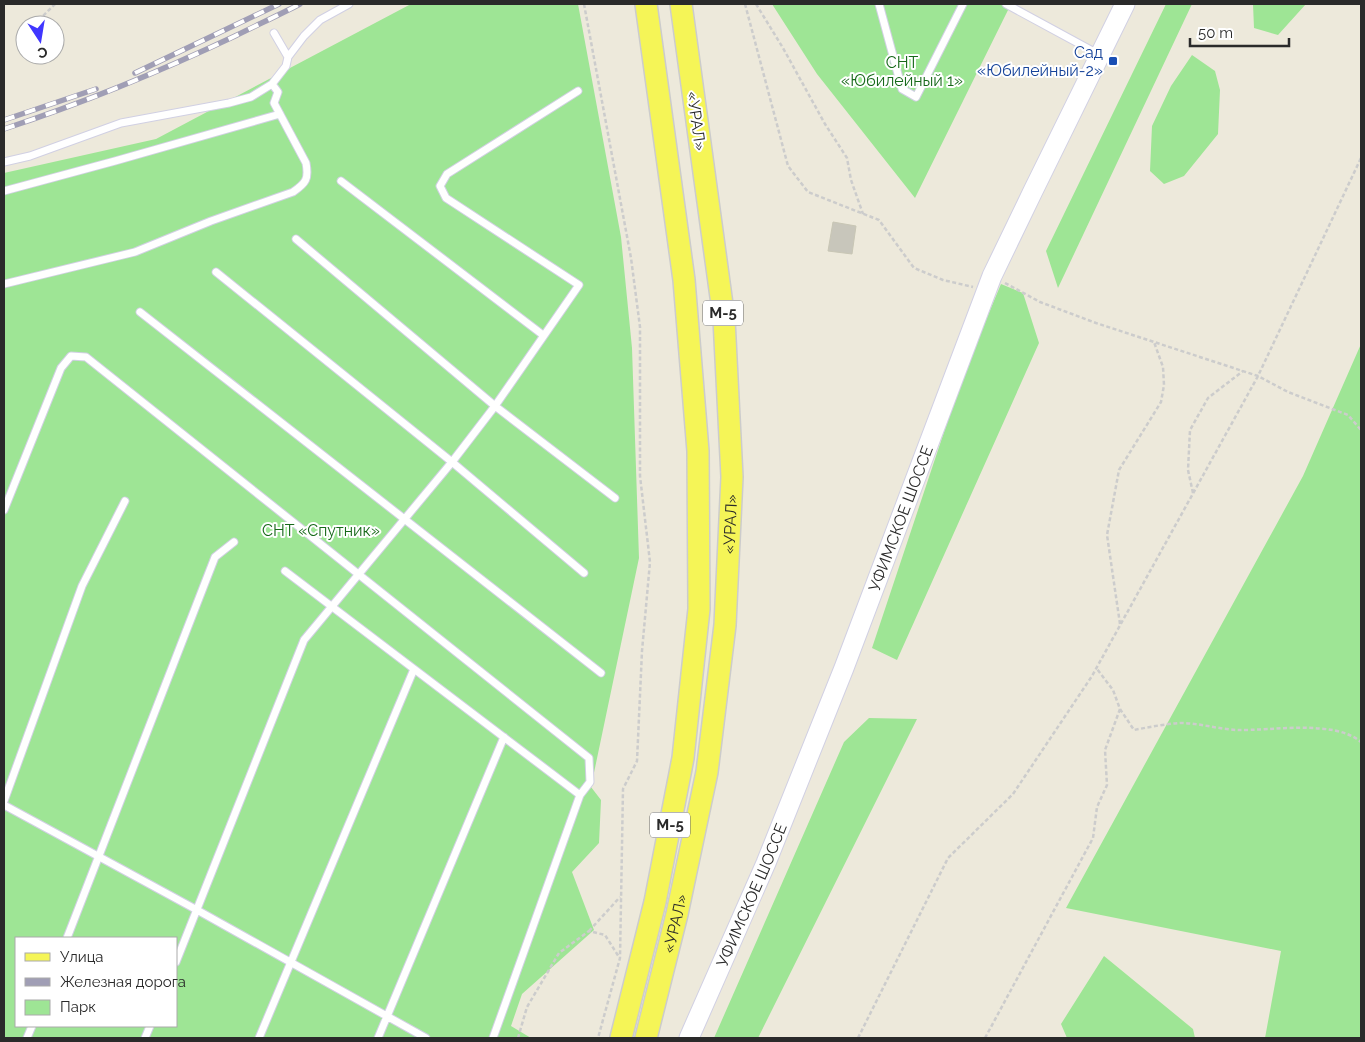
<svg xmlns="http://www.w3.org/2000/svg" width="1365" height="1042" viewBox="0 0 1365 1042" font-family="Raleway,sans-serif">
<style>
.green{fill:#9ee595;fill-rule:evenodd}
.building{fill:#c8c6bb;stroke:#c8c6b5}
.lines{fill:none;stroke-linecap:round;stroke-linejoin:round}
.lane-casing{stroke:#d1d0e3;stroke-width:9}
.secondary-casing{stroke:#d1d0e3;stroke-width:21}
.primary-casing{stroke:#ccc;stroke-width:24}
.path{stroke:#ccc;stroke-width:2.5;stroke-dasharray:4 2.5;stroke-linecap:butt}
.lane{stroke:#fff;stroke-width:7}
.secondary{stroke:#fff;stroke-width:19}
.primary{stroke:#f5f557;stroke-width:21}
.rail-casing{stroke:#a09eb5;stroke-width:5.5}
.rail{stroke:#fff;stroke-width:4;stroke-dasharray:11;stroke-linecap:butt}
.transit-dot{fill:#1a4fb4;stroke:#fff;stroke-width:2}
.labels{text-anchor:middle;stroke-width:4;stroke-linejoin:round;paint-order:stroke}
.shield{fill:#fff;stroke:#6a6a6a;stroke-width:1}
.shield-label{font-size:15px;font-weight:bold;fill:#2a2a2a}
.transit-label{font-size:16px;fill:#164399;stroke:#fff;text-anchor:end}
.park-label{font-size:16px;fill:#17691a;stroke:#fff}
.street-label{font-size:16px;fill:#2a2a2a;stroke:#fff}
</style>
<rect width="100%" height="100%" fill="#ede9db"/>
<!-- green -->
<path class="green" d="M411 4H578L621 237 632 348 639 558 591 787 601 800 599 843 572 872 594 930 522 994 511 1026 531 1038H4V173L156 139ZM16 938H176V1026H16Z
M772 4H1011L915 198 817 74Z
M1166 4H1192L1058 288 1046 251Z
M1253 4H1306L1278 35 1254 28Z
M1192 55 1215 71 1220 90 1218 134 1184 176 1164 184 1150 171 1152 126 1171 86Z
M1001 284 1023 293 1039 343 897 660 872 648 964 372Z
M1361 344V1038H1265L1281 951 1066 908 1303 476Z
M869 718 917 719 758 1038H714L844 742Z
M1104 956 1193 1029 1195 1038H1067L1061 1024Z"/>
<!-- building -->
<path class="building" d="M833 222 856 226 852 254 828 251Z"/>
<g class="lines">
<!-- lane casing -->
<g class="lane-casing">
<path id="lane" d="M879 4 902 89 916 97 963 4
M1006 4 1100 55
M274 33 288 57
M4 162 30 156 121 123 229 103 251 97 272 84 286 66 288 57 304 36 320 20 349 4
M341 181 543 335
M4 191 115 161 280 114
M296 239 495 406 615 498
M216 272 452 462 584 573
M4 284 135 252 211 221 293 192C306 183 309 179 306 163L274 103 278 92 272 84
M140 312 601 673
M4 510 61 368 71 356 86 357 589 758 590 782 580 795 493 1038
M285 571 580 795
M4 801 82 586 125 501
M4 805 197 910 426 1038
M67 938 215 557 234 542
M176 962 304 640 452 462 495 406 579 285 446 198 440 186 447 174 578 91
M27 1038 32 1026
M145 1038 150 1026
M259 1038 414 669
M378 1038 504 737"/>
</g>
<!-- secondary casing -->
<g class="secondary-casing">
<g id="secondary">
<path id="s1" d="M689 1038 766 863 844 668 992 276 1033 191 1125 4"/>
</g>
</g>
<!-- primary casing -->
<g class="primary-casing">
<g id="primary">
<path d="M621 1038 655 902 683 758 699 609 698 451 684 280 646 4"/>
<path id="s2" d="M646 1038 677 914 707 772 725 625 732 477 724 319 681 4"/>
</g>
</g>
<!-- path -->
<path class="path" d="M584 4 631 258 640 327V476L650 562 642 651 637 761 623 789 620 958 598 1038
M745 4 788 166 808 192 879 220 914 268 943 280 973 287
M756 4 783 48 825 124 847 158 851 180 863 214
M34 25 55 4
M1005 283 1040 302 1096 323 1258 376 1288 392 1348 415 1361 430
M1193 493 1188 470 1190 430 1208 398 1243 371
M1120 624 1107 535 1119 470 1161 402 1164 385 1163 367 1154 342
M1120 709 1134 730C1149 727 1165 724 1180 723 1199 723 1218 729 1237 730 1271 731 1334 719 1361 742
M589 931 620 897
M518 1038 527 1007 559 953 589 931 605 935 619 957
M858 1038 948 858 1013 794 1092 676 1258 376 1361 158
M985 1038 1093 838 1097 807 1107 785 1105 750 1120 709 1113 690 1097 669"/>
<!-- lane -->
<use href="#lane" class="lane"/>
<!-- secondary -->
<use href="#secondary" class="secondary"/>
<!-- primary -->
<use href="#primary" class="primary"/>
<!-- rail casing -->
<g class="rail-casing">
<path id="rail" d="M135 73 279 4
M4 120 96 89
M4 129C83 103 159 72 235 36 257 25 279 15 300 4"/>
</g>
<!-- rail -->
<use href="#rail" class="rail"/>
</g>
<!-- markers -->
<rect class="transit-dot" x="1108" y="56" width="10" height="10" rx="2.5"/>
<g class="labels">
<!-- shield labels -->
<g class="shield">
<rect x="703" y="300.5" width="40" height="25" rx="4"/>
<rect x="650" y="812.5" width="40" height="25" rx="4"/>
</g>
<g class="shield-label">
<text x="723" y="318">М-5</text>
<text x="670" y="830">М-5</text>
</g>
<!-- transit labels -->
<g class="transit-label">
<text x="1103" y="58">Сад<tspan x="1103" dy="18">«Юбилейный-2»</tspan></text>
</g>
<!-- park labels -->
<g class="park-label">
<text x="902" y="68">СНТ<tspan x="902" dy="18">«Юбилейный 1»</tspan></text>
<text x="321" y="536">СНТ «Спутник»</text>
</g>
<!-- street labels -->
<g class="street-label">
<text transform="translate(697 121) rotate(82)" y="6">«УРАЛ»</text>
<text dy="6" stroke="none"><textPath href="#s1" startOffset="561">УФИМСКОЕ ШОССЕ</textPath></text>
<text dy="6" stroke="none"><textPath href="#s2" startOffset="522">«УРАЛ»</textPath></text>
<text dy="6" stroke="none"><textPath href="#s1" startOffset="156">УФИМСКОЕ ШОССЕ</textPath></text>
<text dy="6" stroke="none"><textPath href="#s2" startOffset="118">«УРАЛ»</textPath></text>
</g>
</g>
<!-- border -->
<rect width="1365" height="1042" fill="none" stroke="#2a2a2a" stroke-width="10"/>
<!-- legend -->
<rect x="15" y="937" width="162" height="90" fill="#ffffff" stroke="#aaaaaa"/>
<rect x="25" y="953" width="25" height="8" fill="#f5f557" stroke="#aaaaaa"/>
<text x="60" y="962" font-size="15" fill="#2a2a2a">Улица</text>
<rect x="25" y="978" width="25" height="8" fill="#a09eb5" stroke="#aaaaaa"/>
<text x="60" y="987" font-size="15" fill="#2a2a2a">Железная дорога</text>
<rect x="25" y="1000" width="25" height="15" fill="#9ee595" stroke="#aaaaaa"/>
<text x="60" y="1012" font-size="15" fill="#2a2a2a">Парк</text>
<!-- north arrow -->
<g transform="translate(40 40) rotate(168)"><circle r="24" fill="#ffffff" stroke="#aaaaaa"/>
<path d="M0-4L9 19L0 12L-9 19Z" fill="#4036ff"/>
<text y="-8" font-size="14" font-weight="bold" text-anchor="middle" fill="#2a2a2a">С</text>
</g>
<!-- scale -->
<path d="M1190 38v8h99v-8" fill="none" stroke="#2a2a2a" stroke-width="2.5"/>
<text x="1198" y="38" font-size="15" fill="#2a2a2a" stroke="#ffffff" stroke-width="4" paint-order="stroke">50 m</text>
</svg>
